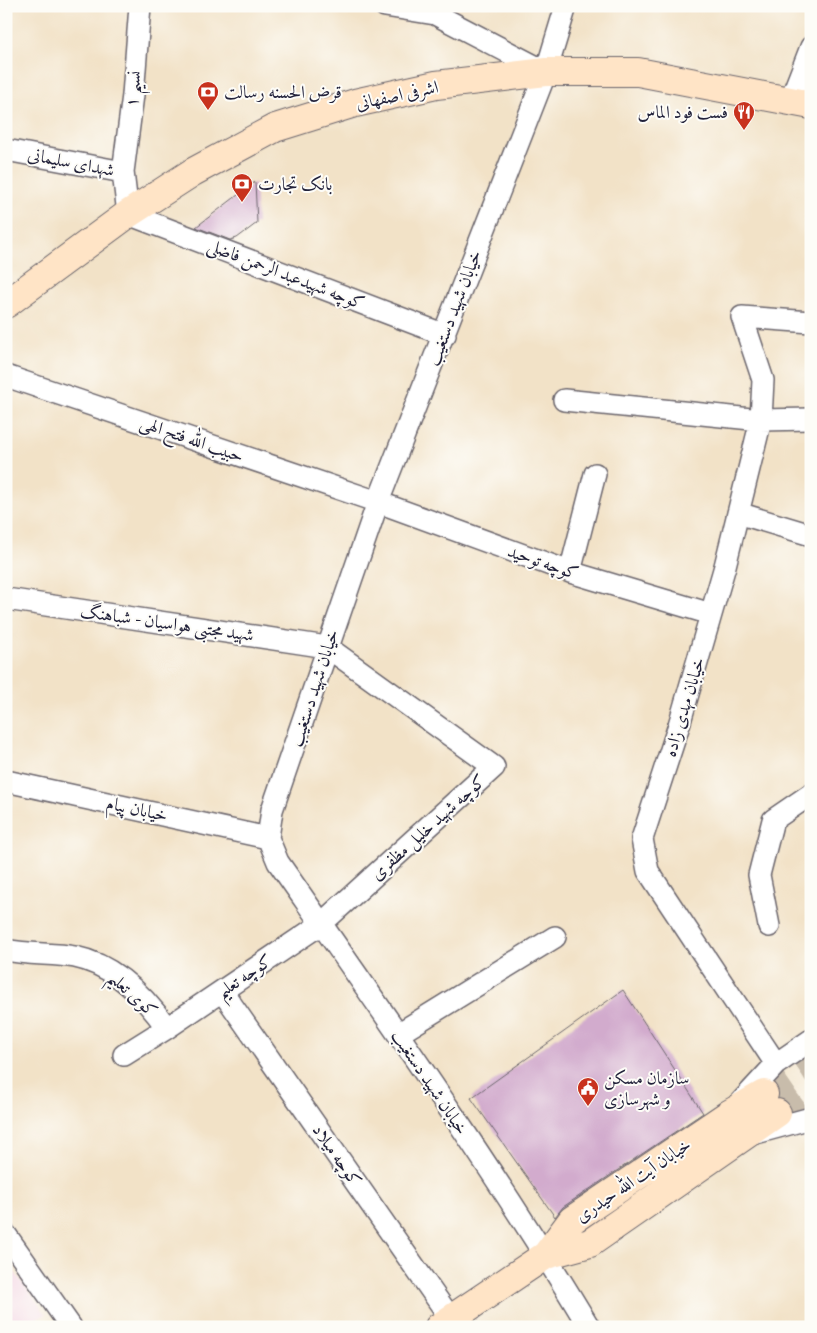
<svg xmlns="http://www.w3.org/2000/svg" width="817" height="1333" viewBox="0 0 817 1333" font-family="Alegreya,Amiri,serif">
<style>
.built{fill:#f2cfe2}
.building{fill:#d2abcd}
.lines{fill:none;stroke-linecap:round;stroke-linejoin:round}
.secondary-tunnel{stroke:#c8bcab;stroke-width:28;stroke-dasharray:28 14;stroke-linecap:butt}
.street-casing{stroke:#6b656c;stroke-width:24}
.secondary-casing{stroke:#6b656c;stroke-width:30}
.street{stroke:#fff;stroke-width:21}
.secondary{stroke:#ffe4c6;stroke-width:28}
.labels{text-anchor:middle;stroke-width:4;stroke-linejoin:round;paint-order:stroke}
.street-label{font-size:18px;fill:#22223b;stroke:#fdfcf7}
.poi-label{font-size:18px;fill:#22223b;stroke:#fdfcf7;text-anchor:start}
</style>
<rect width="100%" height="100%" fill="#fdfcf7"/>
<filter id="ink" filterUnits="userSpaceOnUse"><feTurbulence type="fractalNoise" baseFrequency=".02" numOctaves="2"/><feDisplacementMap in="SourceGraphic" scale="10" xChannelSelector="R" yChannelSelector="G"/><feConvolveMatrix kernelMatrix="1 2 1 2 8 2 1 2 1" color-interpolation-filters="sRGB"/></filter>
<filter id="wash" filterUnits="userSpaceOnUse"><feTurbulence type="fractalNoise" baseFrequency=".0096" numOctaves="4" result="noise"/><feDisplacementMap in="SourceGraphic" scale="20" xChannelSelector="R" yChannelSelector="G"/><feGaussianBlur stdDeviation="1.12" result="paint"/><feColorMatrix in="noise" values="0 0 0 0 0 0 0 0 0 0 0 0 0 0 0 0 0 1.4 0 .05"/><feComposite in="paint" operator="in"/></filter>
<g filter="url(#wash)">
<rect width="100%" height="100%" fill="#f2e2c7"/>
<!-- built -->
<path class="built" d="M6 1261 46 1314 24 1327H6Z"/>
<g id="blocks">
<!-- building -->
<path class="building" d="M255 182 257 223 237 238 230 240 196 227Z
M623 990 703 1113 563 1207 555 1217 471 1098Z"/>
</g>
</g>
<g filter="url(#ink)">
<use href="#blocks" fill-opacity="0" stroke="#6b656c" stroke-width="1"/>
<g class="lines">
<!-- secondary-tunnel -->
<path class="secondary-tunnel" d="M764 1094 811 1062
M777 1113 811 1088"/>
<!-- street casing -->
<g class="street-casing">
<path id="street" d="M385 6 435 14 546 72
M566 6 546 72 378 502 272 810 268 838 278 862C385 1015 493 1167 589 1327
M790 101 811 47
M6 150 123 172 128 214 445 335
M123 172 133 95 140 6
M6 376 378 502 570 572 711 614
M564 400 761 420 811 419
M738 513 811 535
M570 572 595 474
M6 599 327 647 494 767 321 924 167 1028 124 1055
M6 781 268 838
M769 926 759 875 773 820 811 794
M6 950C29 955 52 953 75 957 114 965 145 997 167 1028
M222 991 451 1319
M398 1034 555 937
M776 1064 648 871 642 839 679 725 725 566 761 420 763 380 742 317 811 322
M740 1103 776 1064 811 1040
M756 1133 811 1118
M6 1235 71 1327"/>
</g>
<!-- secondary casing -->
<g class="secondary-casing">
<path id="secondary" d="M6 304 128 214 193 172 275 128 355 103 436 85 546 72H638L811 105
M546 1255 590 1243 777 1113
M439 1327 546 1255 572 1220 729 1114 764 1094"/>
</g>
<!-- street -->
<use href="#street" class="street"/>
<!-- secondary -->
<use href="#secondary" class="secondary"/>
</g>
</g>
<!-- icons -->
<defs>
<g id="bank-pin" transform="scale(1.125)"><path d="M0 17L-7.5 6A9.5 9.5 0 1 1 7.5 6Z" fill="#c8321e" stroke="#fdfcf7"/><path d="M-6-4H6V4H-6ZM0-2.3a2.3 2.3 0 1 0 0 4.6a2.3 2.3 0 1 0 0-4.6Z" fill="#fff"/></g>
<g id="restaurant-pin" transform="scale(1.125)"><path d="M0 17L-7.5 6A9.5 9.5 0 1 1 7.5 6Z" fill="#c8321e" stroke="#fdfcf7"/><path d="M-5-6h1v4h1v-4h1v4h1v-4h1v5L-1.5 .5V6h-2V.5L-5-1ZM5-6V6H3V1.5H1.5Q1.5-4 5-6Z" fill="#fff"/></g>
<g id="civic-pin" transform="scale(1.125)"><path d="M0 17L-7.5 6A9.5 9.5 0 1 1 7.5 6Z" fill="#c8321e" stroke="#fdfcf7"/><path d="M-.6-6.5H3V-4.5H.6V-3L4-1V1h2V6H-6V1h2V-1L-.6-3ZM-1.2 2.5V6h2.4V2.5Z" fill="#fff"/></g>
</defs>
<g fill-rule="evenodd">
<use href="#bank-pin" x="208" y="92"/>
<use href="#restaurant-pin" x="744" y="112"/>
<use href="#bank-pin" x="242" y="184"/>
<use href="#civic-pin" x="588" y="1088"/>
</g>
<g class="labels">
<!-- street labels -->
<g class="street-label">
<text transform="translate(133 89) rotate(-84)" y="6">نسیم ۱</text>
<text transform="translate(397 95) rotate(-12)" y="6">اشرفی اصفهانی</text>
<text transform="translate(71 162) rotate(11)" y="6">شهدای سلیمانی</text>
<text transform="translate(286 274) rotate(21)" y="6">کوچه شهیدعبد الرحمن فاضلی</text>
<text transform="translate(454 308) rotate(-69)" y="6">خیابان شهید دستغیب</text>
<text transform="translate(192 439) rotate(19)" y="6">حبیب الله فتح الهی</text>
<text transform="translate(543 562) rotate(19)" y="6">کوچه توحید</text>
<text transform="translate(167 623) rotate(8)" y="6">شهید مجتبی هواسیان - شباهنگ</text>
<text transform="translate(314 688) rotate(-72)" y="6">خیابان شهید دستغیب</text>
<text transform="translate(684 707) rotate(-73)" y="6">خیابان مهدی زاده</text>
<text transform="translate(137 809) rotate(12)" y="6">خیابان پیام</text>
<text transform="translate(428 827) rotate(-42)" y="6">کوچه شهید خلیل مظفری</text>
<text transform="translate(244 976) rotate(-34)" y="6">کوچه تعلیم</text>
<text transform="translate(133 994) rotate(42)" y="6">کوی تعلیم</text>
<text transform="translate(430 1082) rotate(56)" y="6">خیابان شهید دستغیب</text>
<text transform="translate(337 1155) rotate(55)" y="6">کوچه میلاد</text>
<text transform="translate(633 1180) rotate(-34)" y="6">خیابان آیت الله حیدری</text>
</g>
<!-- poi labels -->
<g class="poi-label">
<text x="224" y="98">قرض الحسنه رسالت</text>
<text x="728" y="118" text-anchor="end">فست فود الماس</text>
<text x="258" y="190">بانک تجارت</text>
<text x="604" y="1084">سازمان مسکن<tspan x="604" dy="21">و شهرسازی</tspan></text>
</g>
</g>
<!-- margin -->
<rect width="817" height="1333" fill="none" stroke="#fdfcf7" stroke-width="25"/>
</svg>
